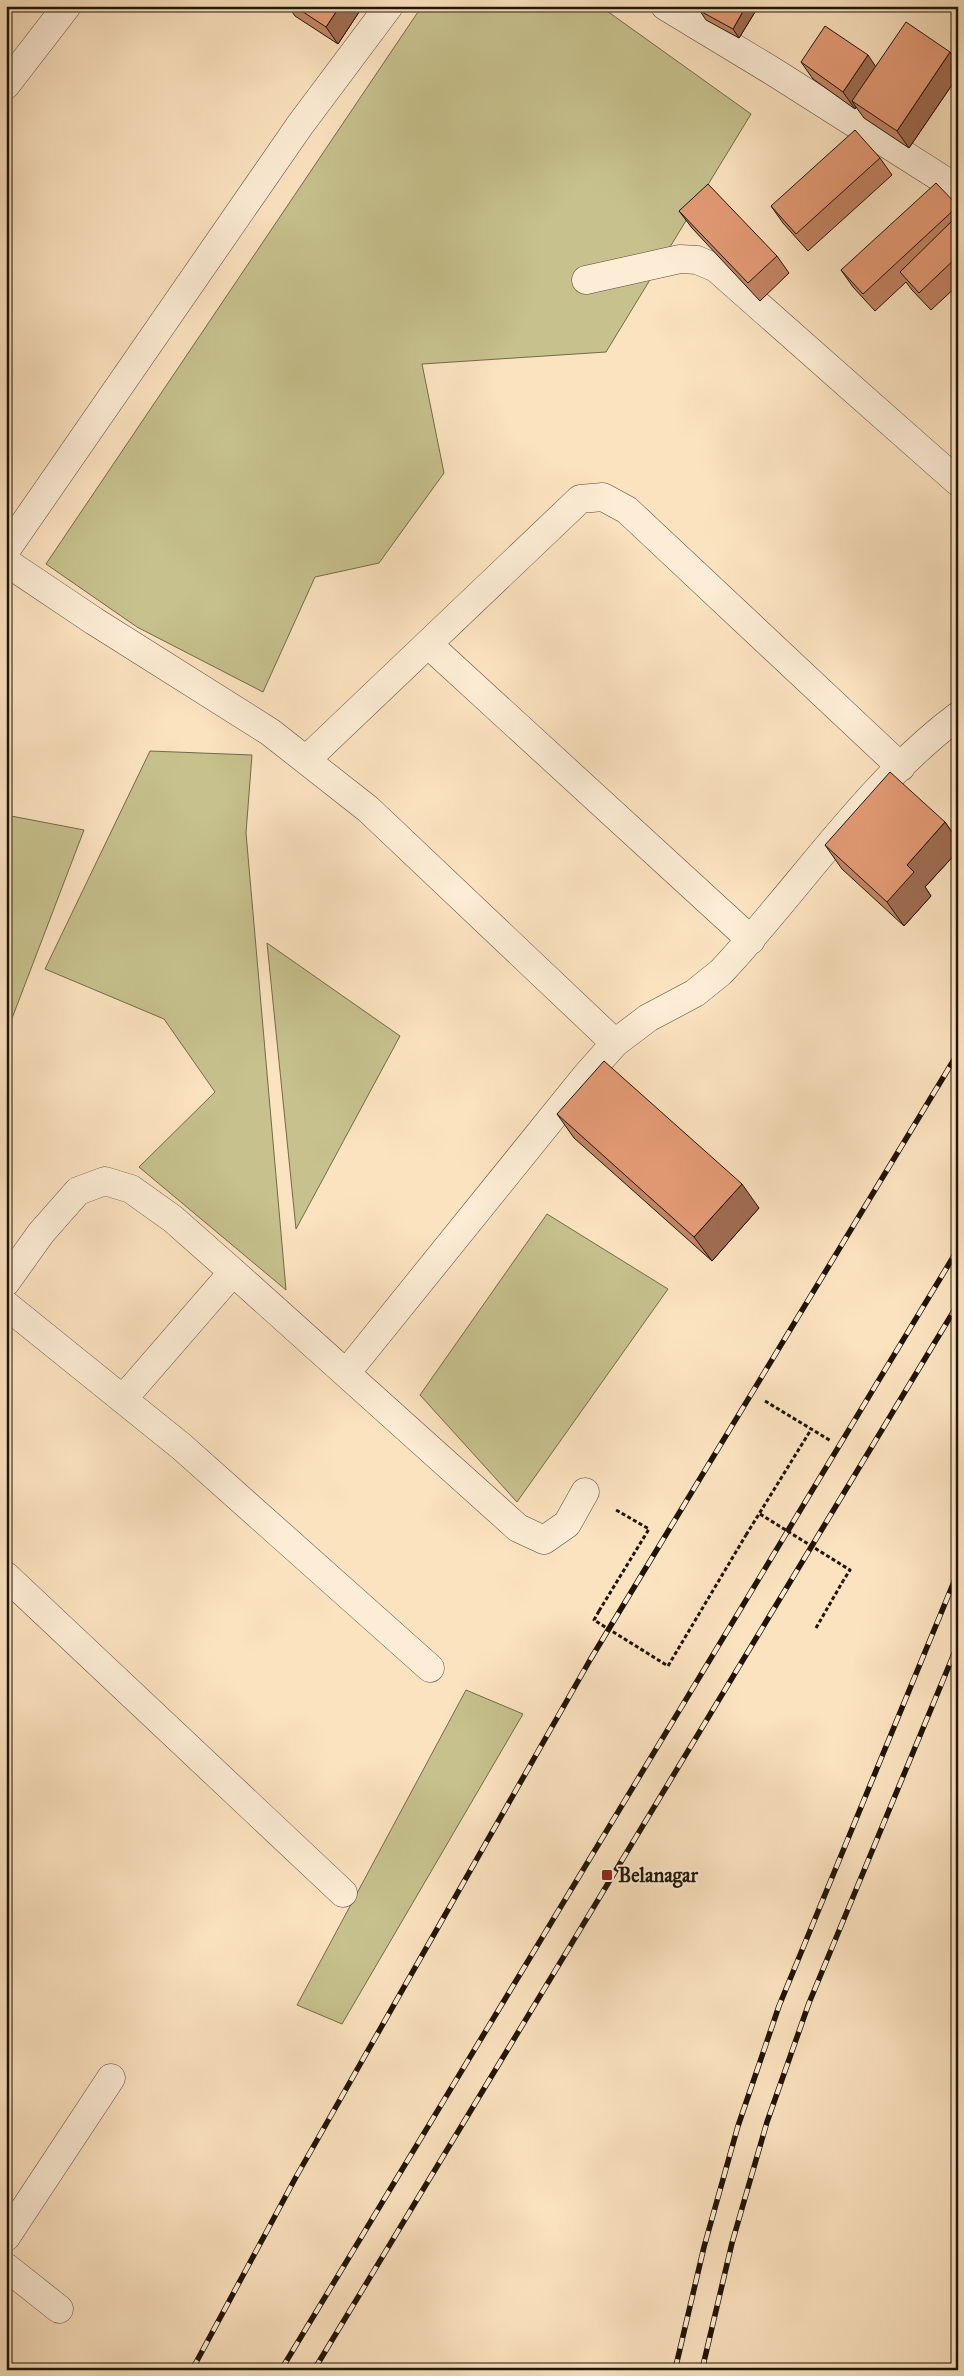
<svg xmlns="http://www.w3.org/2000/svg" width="964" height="2376" viewBox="0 0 964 2376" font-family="'IM FELL Great Primer',serif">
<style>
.green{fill:#c6c18d;stroke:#726a49}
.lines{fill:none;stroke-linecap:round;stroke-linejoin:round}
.minor-casing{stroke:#564834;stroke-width:29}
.path{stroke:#1f1405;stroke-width:3;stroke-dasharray:4 2.5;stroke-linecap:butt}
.minor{stroke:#fdedd6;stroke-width:28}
.rail-casing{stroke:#1f1405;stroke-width:5.5}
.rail{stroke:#fdedd6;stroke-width:4;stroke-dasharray:11;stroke-linecap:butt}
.path-bridge{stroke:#1f1405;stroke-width:3;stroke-dasharray:4 2.5;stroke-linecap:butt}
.wall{fill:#c48565;stroke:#1f1405}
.shaded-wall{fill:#a06c52;stroke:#1f1405}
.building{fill:#e49b75;stroke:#1f1405}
.poi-dot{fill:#8f2418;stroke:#fdedd6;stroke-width:2}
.labels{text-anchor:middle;stroke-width:4;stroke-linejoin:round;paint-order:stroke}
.poi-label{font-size:20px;font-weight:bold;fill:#1f1405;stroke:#fdedd6;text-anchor:start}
</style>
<rect width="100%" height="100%" fill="#fce3c0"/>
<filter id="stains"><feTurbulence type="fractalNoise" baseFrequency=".004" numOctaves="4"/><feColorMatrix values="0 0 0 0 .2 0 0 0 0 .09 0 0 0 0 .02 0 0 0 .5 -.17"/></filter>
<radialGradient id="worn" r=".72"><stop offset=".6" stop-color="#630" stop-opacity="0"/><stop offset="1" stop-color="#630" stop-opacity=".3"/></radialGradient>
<!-- green -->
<path class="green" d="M422 6H600L751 114 606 352 422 364 444 473 379 563 315 577 263 692 137 627 46 564Z
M150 751 252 755 246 833 286 1290 139 1167 215 1092 164 1019 45 969Z
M6 815 84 830 6 1034Z
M267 943 400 1036 296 1229Z
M547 1214 668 1289 517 1502 420 1395Z
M466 1690 523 1714 342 2024 297 2005Z"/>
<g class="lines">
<!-- minor casing -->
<g class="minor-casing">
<path id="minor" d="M665 6 774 72 958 189
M6 85 67 6
M586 280 680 259 697 260 716 268 958 482
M6 550 300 125 389 6
M6 562 94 621 270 732 368 809 615 1043
M428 644 751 940
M306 760 580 499 603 497 627 510 901 767
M6 1282 41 1233 78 1191 105 1181 131 1189 173 1219 233 1272 518 1528 544 1540 567 1524 585 1492
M6 1305 182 1447 430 1668
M347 1372 585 1077 615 1043 648 1018 695 993 721 972C798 890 868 783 958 716
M123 1399 233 1272
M6 1576 343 1893
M6 2237 111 2078
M6 2267 59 2309"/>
</g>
<!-- path -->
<path class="path" d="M765 1401 831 1441
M746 1535 812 1428
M599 1611 649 1529 616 1510
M816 1628 843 1581"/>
<!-- minor -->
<use href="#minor" class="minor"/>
<!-- rail casing -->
<g class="rail-casing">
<path id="rail" d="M192 2370 296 2177 590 1660 958 1053
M281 2370 958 1249
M314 2370 958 1304
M675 2370 704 2247 738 2126 779 2006 958 1572
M702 2370 732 2243 767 2122 809 2003 958 1644"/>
</g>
<!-- rail -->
<use href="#rail" class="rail"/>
<!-- path-bridge -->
<path class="path-bridge" d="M760 1514 850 1570 843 1581
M599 1611 594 1620 668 1666 746 1535"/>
</g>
<!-- wall -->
<path class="wall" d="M288 6H359L361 9 338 44 295 16Z
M703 6H751L755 12 739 38 706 20 700 11Z
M801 62 875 67 958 63V76L909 148 864 118 856 107 855 109 813 79Z
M880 158 892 175 808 251 783 223 771 206Z
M958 206V285L931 310 912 290 906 282 875 311 853 287 841 270Z
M679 211 777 256 789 273 760 301 692 228Z
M945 822 958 841V851L925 887 931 896 904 926 842 869 825 845Z
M557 1114 759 1208 712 1261 574 1138Z"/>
<!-- shaded-wall -->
<path class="shaded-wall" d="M340 6H359L361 9 338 44 326 27Z
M746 6H751L755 12 739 38 733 29Z
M950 52 958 63V76L909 148 897 131Z
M868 55 880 73 852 101 856 107 855 109 843 92Z
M945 822 958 841V851L925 887 931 896 904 926 887 902 907 865Z
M742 1184 759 1208 712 1261 694 1237Z"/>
<!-- building -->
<path class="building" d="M294 6H340L326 27Z
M703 6H746L733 29 700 11Z
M906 22 950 52 897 131 852 101Z
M825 26 868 55 843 92 801 62Z
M855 130 880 158 796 234 771 206Z
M936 183 958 206 863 294 841 270Z
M708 184 777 256 748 283 679 211Z
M958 215V256L919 293 900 272Z
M890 772 945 822 907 865 914 872 887 902 825 845Z
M604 1061 742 1184 694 1237 557 1114Z"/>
<!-- markers -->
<rect class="poi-dot" x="601" y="1869" width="12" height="12" rx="2.5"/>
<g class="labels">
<!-- poi labels -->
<g class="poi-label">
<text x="618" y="1882">Belanagar</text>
</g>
</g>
<!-- margin -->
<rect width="964" height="2376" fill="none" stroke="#fce3c0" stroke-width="25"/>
<rect x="8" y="8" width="949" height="2361" fill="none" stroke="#1f1405" stroke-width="2.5"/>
<rect x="12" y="12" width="939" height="2351" fill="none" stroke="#1f1405"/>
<rect width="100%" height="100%" filter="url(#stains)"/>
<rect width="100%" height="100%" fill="url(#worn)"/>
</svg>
